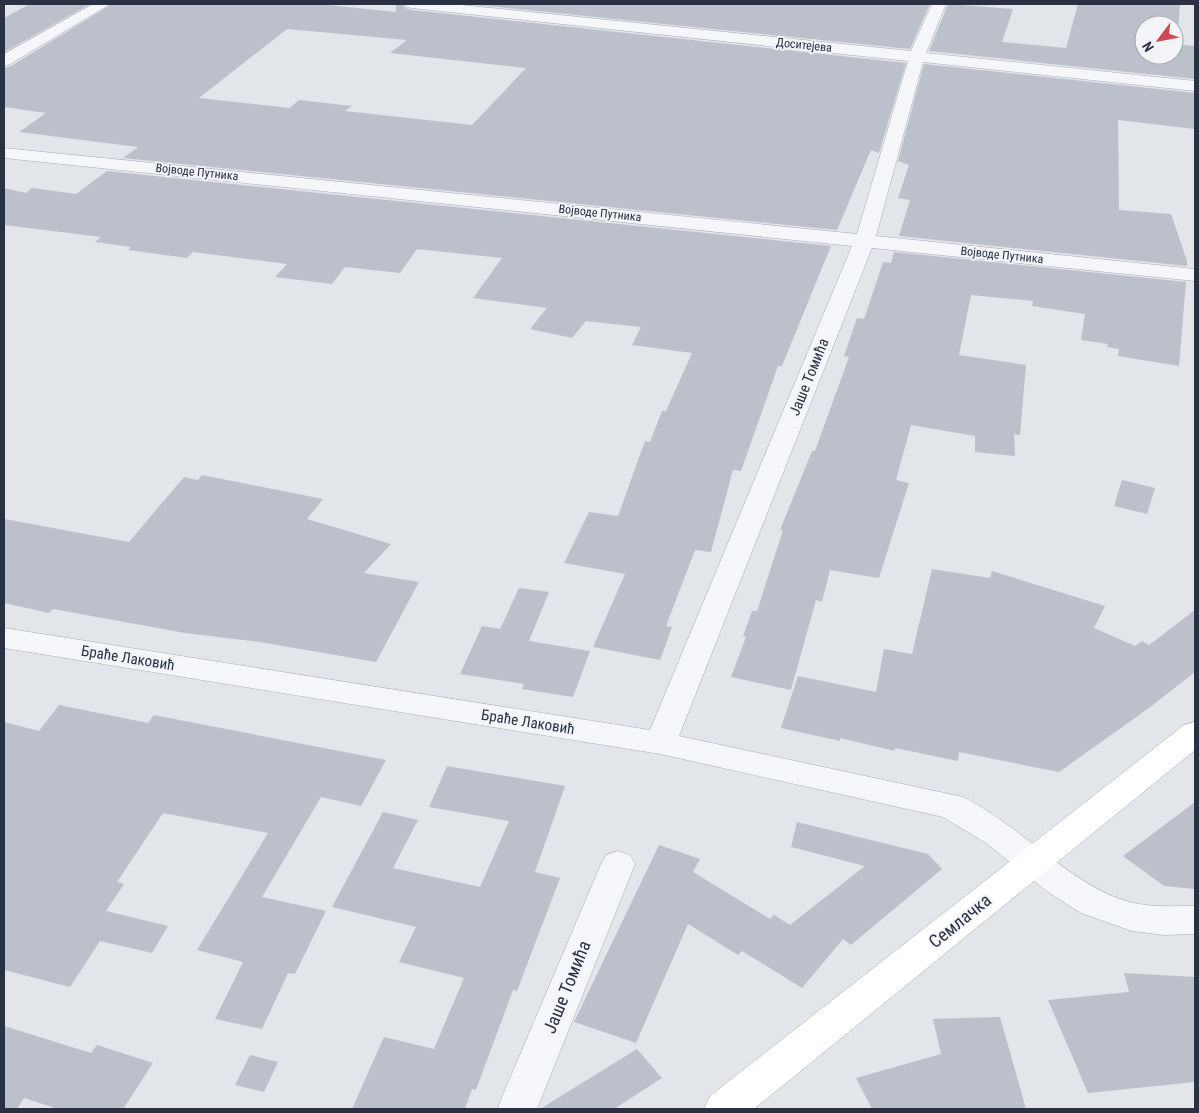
<svg xmlns="http://www.w3.org/2000/svg" width="1199" height="1113" viewBox="0 0 1199 1113" font-family="'Roboto Condensed',sans-serif">
<style>
.building{fill:#bcc0ca;fill-rule:evenodd}
.lines{fill:none;stroke-linecap:round;stroke-linejoin:round}
.minor-casing{stroke:#a7abb4;stroke-width:1}
.secondary-casing{stroke:#a7abb4;stroke-width:1}
.minor{fill:#f5f6f9;fill-rule:evenodd}
.secondary{fill:#fff;fill-rule:evenodd}
.labels{text-anchor:middle;stroke-width:4;stroke-linejoin:round;paint-order:stroke}
.far-street-label{font-size:12px;fill:#2a3142;stroke:#f2f4f8}
.street-label{font-size:15px;fill:#2a3142;stroke:#f2f4f8}
.near-street-label{font-size:18px;fill:#2a3142;stroke:#f2f4f8}
</style>
<rect width="100%" height="100%" fill="#e2e5ea"/>
<!-- building -->
<path class="building" d="M30 4H90L4 52V18Z
M112 4H319L396 12V4H403L405 8 412 10 906 63 879 153 871 150 837 230 123 158 138 147 19 132 46 113 4 107V68L11 66ZM287 29 407 40 390 53 526 68 472 125 345 111 352 106 299 100 290 108 199 98Z
M468 4H930L910 49Z
M948 4 1013 9 1002 42 1066 48 1078 4H1180L1177 44 1195 46V79L929 51ZM1144 25H1174V55H1144Z
M924 64 1195 93V129L1118 120 1119 210 1171 214 1187 261V266L899 236 910 200 898 198 909 165 898 161Z
M107 171 831 246 782 366H778L741 471 733 470 711 552 695 550 666 626 672 627 660 660 593 647 625 574 564 563 589 512 618 516 645 441 650 442 662 411H666L692 353 632 345 641 327 586 321 572 338 530 329 547 308 473 298 502 258 417 249 400 273 345 267 332 284 275 277 287 264 193 252 187 258 128 250 131 247 95 242 101 237 4 225V188L26 193 32 188 76 194Z
M894 252 1186 282 1179 366 1118 356 1119 349 1107 347 1108 344 1081 340 1085 314 1032 306 1033 301 971 295 959 355 1026 365 1020 435 1014 434 1015 456 975 452V436L911 425 896 480 909 483 879 578 830 570 822 602 816 600 791 690 731 677 746 637 743 636 752 611H757L783 530H780L812 451H815L849 357 844 356 857 318 864 319 883 262 891 263Z
M202 475 323 499 307 519 391 544 364 573 419 582 376 662 260 642 185 633 53 609 49 613 4 603V519L129 542 184 477 198 480Z
M1122 480 1155 488 1147 514 1114 506Z
M932 569 990 578 992 571 1105 606 1094 628 1135 646 1142 641 1149 645 1195 610V672L1149 708 1059 772 959 752 958 761 895 748V751L840 738V741L781 728 798 676 876 692 884 649 912 654Z
M519 588 549 592 529 641 590 651 573 697 522 689 524 684 460 674 482 626 500 629Z
M59 705 148 723 154 715 386 760 361 806 321 797 262 897 326 911 295 974 288 973 262 1029 215 1019 243 962 197 950 268 833 163 813 117 882 124 884 106 911 168 926 152 953 100 941 70 987 4 970V722L39 731Z
M447 766 565 786 535 872 560 878 517 991 513 990 476 1090 472 1089 465 1109H352L384 1037 434 1049 464 978 399 962 416 927 332 907 383 812 418 820 393 868 480 887 509 821 429 807Z
M1195 802V889L1164 886 1123 856Z
M797 822 928 854 942 869 851 945 843 939 802 988 742 951 738 955 688 924 636 1043 574 1022 659 845 700 859 693 872 770 919 774 915 790 925 865 866 791 847Z
M1124 973 1195 977V1082L1088 1093 1048 1000 1129 992Z
M1000 1017 1026 1109H872L856 1078 941 1054 933 1019Z
M4 1026 91 1053 97 1045 153 1063 123 1109H58L24 1098 17 1109H4Z
M637 1049 662 1078 614 1109H540Z
M250 1055 278 1062 264 1092 235 1085Z"/>
<g class="lines">
<!-- minor casing -->
<g class="minor-casing">
<path id="minor" d="M93 4H110L10 64 4 66V54Z
M405 4H452L911 51 932 4H946L926 53 1195 81V91L923 62 876 236 1195 269V281L872 248 679 736 963 797C1018 824 1068 882 1123 900 1146 908 1172 906 1195 906V934L1164 935 1132 931 1081 913 1048 892 986 843 943 817 660 754 4 648V628L650 730 852 246 4 158V148L857 234 908 61 412 8 407 7Z
M618 851 630 855 635 864 537 1109H497L601 864 606 855Z"/>
</g>
<!-- secondary casing -->
<g class="secondary-casing">
<path id="secondary" d="M1195 722V750L754 1109H704L710 1096 1184 725Z"/>
</g>
<!-- minor -->
<use href="#minor" class="minor"/>
<!-- secondary -->
<use href="#secondary" class="secondary"/>
</g>
<g class="labels">
<!-- far-street labels -->
<g class="far-street-label">
<text transform="translate(804 45) rotate(6)" y="4">Доситејева</text>
<text transform="translate(197 172) rotate(6)" y="4">Војводе Путника</text>
<text transform="translate(600 213) rotate(6)" y="4">Војводе Путника</text>
<text transform="translate(1002 255) rotate(6)" y="4">Војводе Путника</text>
</g>
<!-- street labels -->
<g class="street-label">
<text transform="translate(809 377) rotate(-68)" y="5">Јаше Томића</text>
<text transform="translate(128 658) rotate(9)" y="5">Браће Лаковић</text>
<text transform="translate(528 722) rotate(9)" y="5">Браће Лаковић</text>
</g>
<!-- near-street labels -->
<g class="near-street-label">
<text transform="translate(960 921) rotate(-39)" y="6">Семлачка</text>
<text transform="translate(567 987) rotate(-68)" y="6">Јаше Томића</text>
</g>
</g>
<!-- border -->
<rect width="1199" height="1113" fill="none" stroke="#2a3142" stroke-width="10"/>
<!-- north arrow -->
<g transform="translate(1159 40) rotate(238)"><circle r="24" fill="#f2f4f8" stroke="#a2a6af"/>
<path d="M0-4L9 19L0 12L-9 19Z" fill="#cd4953"/>
<text y="-8" font-size="14" font-weight="bold" text-anchor="middle" fill="#2a3142">N</text>
</g>
</svg>
